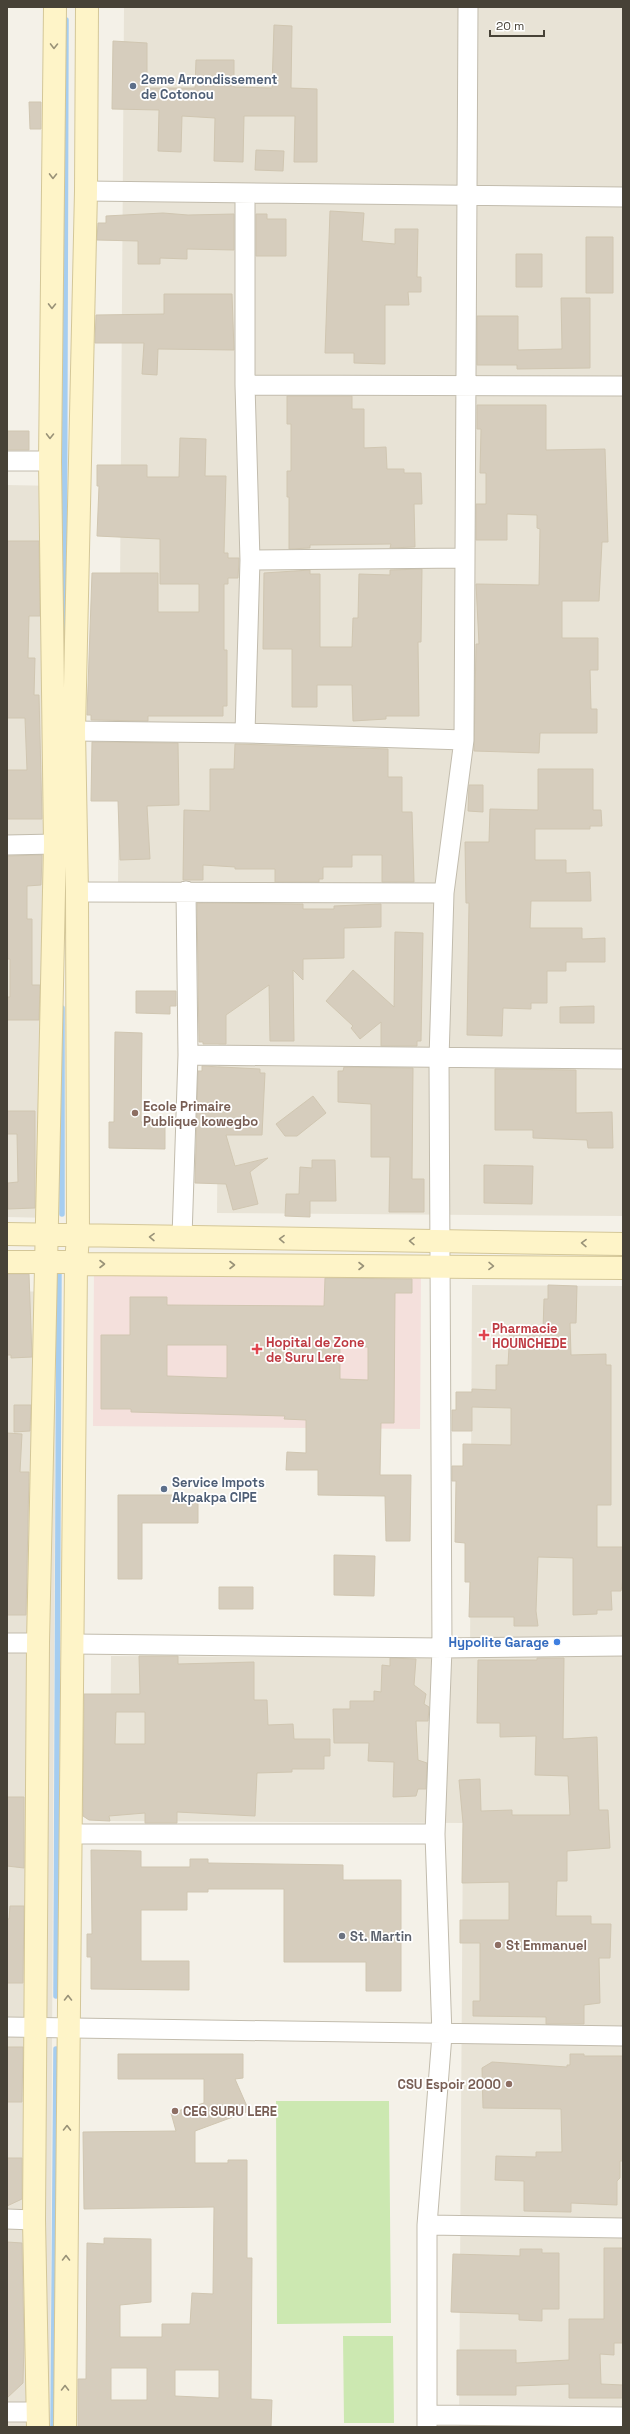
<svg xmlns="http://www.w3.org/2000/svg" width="630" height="2434" viewBox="0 0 630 2434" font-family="'Space Grotesk',sans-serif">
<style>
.residential{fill:#e8e3d6}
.medical{fill:#f4e0dc}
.pitch{fill:#cce8b1}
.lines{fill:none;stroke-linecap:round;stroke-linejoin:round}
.stream{stroke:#a5cdf0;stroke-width:5.5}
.building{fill:#d6cdbd;stroke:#d0c6b1;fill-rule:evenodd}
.street-casing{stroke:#c2bcad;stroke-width:21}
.secondary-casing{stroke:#d4c798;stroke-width:24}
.street{stroke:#fff;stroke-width:19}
.secondary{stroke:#fef4c8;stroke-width:22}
.oneway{stroke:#999278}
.service-dot{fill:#5c6f8a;stroke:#fff;stroke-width:1.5}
.education-dot{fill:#8d6e63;stroke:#fff;stroke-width:1.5}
.health-dot{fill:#e0444e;stroke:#fff;stroke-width:1.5}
.shop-dot{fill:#3f7fe0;stroke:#fff;stroke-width:1.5}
.worship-dot{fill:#6b7280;stroke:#fff;stroke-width:1.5}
.labels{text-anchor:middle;stroke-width:3.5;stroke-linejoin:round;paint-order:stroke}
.service-label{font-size:13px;font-weight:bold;fill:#4e5e75;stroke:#fff;text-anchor:start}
.education-label{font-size:13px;font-weight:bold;fill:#785e54;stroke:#fff;text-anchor:start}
.health-label{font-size:13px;font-weight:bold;fill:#be3a42;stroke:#fff;text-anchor:start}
.shop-label{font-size:13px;font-weight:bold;fill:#366cbe;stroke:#fff;text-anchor:end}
.worship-label{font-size:13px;font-weight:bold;fill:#5b616d;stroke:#fff;text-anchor:start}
</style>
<rect width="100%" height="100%" fill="#f4f1e8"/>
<!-- residential -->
<path class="residential" d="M124 7H623V1216L217 1213 220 886 118 885Z
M7 485 58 486 52 1218 7 1217Z
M472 1285 623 1286V2427H459L463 1823 110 1821 111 1656 470 1658Z
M7 1291 56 1292 50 2427H7Z"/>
<!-- medical -->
<path class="medical" d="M94 1269 421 1272 420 1429 93 1426Z"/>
<!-- pitch -->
<path class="pitch" d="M276 2101H389L391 2323 277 2324Z
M343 2336H393L394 2423H344Z"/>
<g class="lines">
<!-- stream -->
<path class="stream" d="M64 678 66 20
M62 1214V1008
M56 1996 59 1268
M53 2427 56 2049"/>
</g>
<!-- building -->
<path class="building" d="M274 25 292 26 291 88 317 89V162H294L295 116H244L243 162 214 161 215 118 182 116 181 152 158 151 159 110 112 109 113 41 147 43V88H195L196 60H234V87L272 88Z
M29 102H41V129H30Z
M256 150 284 151 283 171 255 170Z
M330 211 364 213 362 241 395 244V229H418L417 277H421V292H408L409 305H385V364L354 363V353H325Z
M163 213 188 215 234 214V250L187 249V259L160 258V264H138V241L97 240 98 223H106V216Z
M256 214H267V219H286V256H256Z
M586 237H613V293H586Z
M516 254H542V287H516Z
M164 294H232L234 350 158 349 157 375 142 374 144 343H95L96 315 164 314Z
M561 298H590V368L517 369V365H477V316H518V350L562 349Z
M287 396H352V409H364V448L386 447 387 469H404V473H421L422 504H414L415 547 390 548 391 544 310 545V548L289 549V497H287V471H291V424H287Z
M477 405H546V450L605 449 608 542H602L599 601H562V638H598V670H590L591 709H597V733H540L539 753 474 751 476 644H479L476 584 539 585 540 529 537 528V515L507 514V540H476V504H486V473H480L481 429H477Z
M7 431H29V450H7Z
M180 438 206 439 205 476H226L224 553H228V558H239V560L238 578H228V584H224V650H227V706H223V716H148V721L91 720V715H87L92 573H158V612H199V584H160V539L97 536 99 486H97V465H147V477H179Z
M7 541H39L40 616H29L28 658H35L34 695H39L42 819H7V770H27L25 718H7Z
M422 569 421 642H418L419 716H386V719L353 721 352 685H317V707H292V649H263L264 573 310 570V574H320V647H352L353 618H358L359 574 390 575V570Z
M92 742 178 743 179 805 147 806 150 859 120 860 118 801H91Z
M235 744 388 749V777H402V812H412L414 882H382V855H352V867H323V879H319V882H275V869H235V867L203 865V880H183L184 810 210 811V769H234Z
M538 769H593V810H601L602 826H590V829H535V860H566V873L590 872 591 901H531L530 928H582V939L605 938V962H566V971H547V1003H531V1009L503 1008 502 1036 467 1035 469 903H466L465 842H489L490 809 538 810Z
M469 785H483V812L468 811Z
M42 855 41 885 27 886V919H32V985H40L39 1020H7V997H10V959H7V856Z
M197 903 303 904V909H334V906L381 904V927L344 928V958L303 959V980L293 970 294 1041H270L269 985 226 1015V1044H203V1042H199Z
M395 932 423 933 421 1041H417V1046H381V1022L360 1039 351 1028 353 1026 326 1001 353 970 394 1007Z
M136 991H176V1006H170V1014L136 1013Z
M594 1006V1023H560V1007Z
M115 1032 142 1033 141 1122 165 1123V1149L109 1148V1122H114Z
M202 1066 260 1069V1073H265L262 1135H226L235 1166 268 1158 250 1172 258 1204 233 1210 226 1184 195 1183 198 1071H202Z
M344 1067 413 1068 412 1179H424V1212H389L390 1157H371V1104L338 1102V1071H343Z
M495 1069 576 1070V1113L612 1112 613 1148H588L587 1140 533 1138V1130H495Z
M313 1096 326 1113 297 1136H285L276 1124Z
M7 1111H35V1208L8 1209V1183L18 1182 17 1134H7Z
M312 1160H335L336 1201H310V1217L285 1216 286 1194H299L300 1167 312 1168Z
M484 1165 533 1166 532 1204 484 1203Z
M7 1274H29L32 1357 11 1358V1355H7Z
M325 1278 412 1279V1293H395L394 1423H381L380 1475H411L410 1541H386L385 1496 318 1495V1470H286L287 1452 306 1453V1420L284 1419 285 1416 131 1412V1409H101V1335H130V1297H167V1305L324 1306ZM167 1345H227V1378L167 1376ZM340 1347H368V1380L340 1379Z
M548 1285 577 1286 576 1323H570L571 1355 606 1354V1365H611V1505H597V1547H623V1579L621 1591H611L612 1610H597V1614L573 1615V1558L538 1557 536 1611 538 1626H514V1617H469L470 1582H465V1543L455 1542 456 1481H452V1466H463V1444L511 1445V1408L472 1407V1431H452V1410H456V1392H472V1389L496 1390V1365H508L510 1329 543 1330 544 1299H548Z
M14 1405H31L30 1431 14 1432Z
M7 1433 22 1434 20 1472H29L26 1615H7Z
M118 1495H198V1523H142V1579H118Z
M334 1555 375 1556 374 1596 334 1595Z
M219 1587H253V1609H219Z
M139 1656H178V1664L254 1662V1700H267L268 1725 293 1724 294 1739H330V1756H324V1769H292V1772L257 1773 255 1816 177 1812V1823H145V1813L109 1816 110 1821 89 1820 83 1816 84 1694H140ZM116 1712H145V1744H115Z
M390 1658 416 1659 414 1685 426 1694 424 1704 429 1707 428 1721H416L418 1760 427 1763 426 1789H418L416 1796 393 1797 394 1762 368 1761 369 1743H334L333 1709H350V1701H374V1691L381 1692 382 1665 390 1666Z
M537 1658H564L563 1739 597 1737 599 1810H608L610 1848 567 1851V1881H557L556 1916H591V1924H611L610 1958H599L600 2003 584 2005V2024H546V2017L473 2016V2001H480V1943H460V1920H509V1882L462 1883 463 1823 459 1780 480 1779 481 1811 512 1810V1815H570L568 1776 535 1775 536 1736 500 1737V1723H477L478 1660H537Z
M7 1797H24V1868L7 1866Z
M91 1850 141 1851V1867H190V1859H208V1863L343 1865V1880H401V1991H366V1962H284V1889H208V1892H187V1910H141V1961H189V1990L91 1989V1957H87V1934H92Z
M10 1906H24L23 1983H7V1919H9Z
M7 2047H23L22 2102H7Z
M118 2054H243V2078L235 2079 249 2111 195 2131V2163H228V2160H247V2258H252L251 2399 272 2400 271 2427H78V2379H86L87 2243 104 2244V2238L151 2239V2302L120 2305V2337H162V2324H190L192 2293 213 2294 214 2207 84 2209 83 2132 176 2131 171 2113 204 2103V2079H118ZM111 2368H147V2400H111ZM175 2370H219V2398L175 2396Z
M570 2054H584V2056H623V2161H620V2178L617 2181V2205L571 2203V2212L524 2211V2181L495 2180 496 2156 536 2157V2152H562L561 2109 483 2108 482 2068 492 2062 567 2067V2065H570Z
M7 2158H22V2199L7 2206Z
M7 2242 22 2243 24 2344 23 2383 7 2398Z
M604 2248H623V2343H614V2355L600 2354 601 2384 623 2385V2398H569V2384L516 2386V2395H457V2350H516V2363L569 2360V2319H604Z
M520 2249H542V2253H559V2309H542V2321L519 2320V2314L451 2312 453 2254 520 2256Z"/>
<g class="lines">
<!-- street casing -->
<g class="street-casing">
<path id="street" d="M86 191 623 197
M245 193V385L250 560 245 733
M245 385 623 386
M7 461H50
M250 560 464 558
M74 731 245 733 464 740
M7 845 55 844
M77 892 444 893
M188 1055 623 1059
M182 1237 188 1055 186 891
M7 1643H38
M73 1644 442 1648 623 1646
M70 1834H435
M7 2027 623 2036
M7 2219 34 2220
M427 2225 623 2228
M7 2412H38
M427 2415 623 2417
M427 2427V2225L442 2035 435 1834 442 1648 439 1059 444 893 464 740 468 7"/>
</g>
<!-- secondary casing -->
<g class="secondary-casing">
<path id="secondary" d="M7 1234 623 1244
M7 1262H71L76 1264 623 1268
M38 2427 34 2220 38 1643 55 844 50 461 55 7
M65 2427 76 1264 78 1236 77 892 74 731 86 191 87 7"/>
</g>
<!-- street -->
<use href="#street" class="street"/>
<!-- secondary -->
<use href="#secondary" class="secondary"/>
</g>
<!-- one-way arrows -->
<defs><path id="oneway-chevron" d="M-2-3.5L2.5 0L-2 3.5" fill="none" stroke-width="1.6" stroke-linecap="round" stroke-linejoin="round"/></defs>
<g class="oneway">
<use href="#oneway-chevron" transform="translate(54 46) rotate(91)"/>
<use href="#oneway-chevron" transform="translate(53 176) rotate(91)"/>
<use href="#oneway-chevron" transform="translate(52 306) rotate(91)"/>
<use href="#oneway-chevron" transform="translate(50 436) rotate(91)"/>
<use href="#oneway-chevron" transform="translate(152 1237) rotate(-179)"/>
<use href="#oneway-chevron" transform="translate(282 1239) rotate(-179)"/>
<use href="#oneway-chevron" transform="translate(412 1241) rotate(-179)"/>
<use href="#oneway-chevron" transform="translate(584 1243) rotate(-179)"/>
<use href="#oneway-chevron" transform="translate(102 1264)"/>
<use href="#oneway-chevron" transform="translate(232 1265)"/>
<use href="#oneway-chevron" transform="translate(361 1266)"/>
<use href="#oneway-chevron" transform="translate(491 1266) rotate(1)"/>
<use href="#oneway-chevron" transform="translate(68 1998) rotate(-90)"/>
<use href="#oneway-chevron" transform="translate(67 2128) rotate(-89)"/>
<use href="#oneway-chevron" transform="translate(66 2258) rotate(-90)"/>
<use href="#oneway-chevron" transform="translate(65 2388) rotate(-90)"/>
</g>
<!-- markers -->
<g class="service-dot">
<circle cx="133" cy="86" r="4"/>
<circle cx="164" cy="1489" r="4"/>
</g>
<g class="education-dot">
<circle cx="135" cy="1113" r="4"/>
<circle cx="498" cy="1945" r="4"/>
<circle cx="509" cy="2084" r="4"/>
<circle cx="175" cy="2111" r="4"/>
</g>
<g class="health-dot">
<path d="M482 1329h4v4h4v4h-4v4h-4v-4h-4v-4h4z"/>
<path d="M255 1343h4v4h4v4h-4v4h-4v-4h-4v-4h4z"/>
</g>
<circle class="shop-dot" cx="557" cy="1642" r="4"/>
<circle class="worship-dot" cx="342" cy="1936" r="4"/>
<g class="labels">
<!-- service labels -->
<g class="service-label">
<text x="141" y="84">2eme Arrondissement<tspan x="141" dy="15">de Cotonou</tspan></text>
<text x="172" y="1487">Service Impots<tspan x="172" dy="15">Akpakpa CIPE</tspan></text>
</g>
<!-- education labels -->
<g class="education-label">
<text x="143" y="1111">Ecole Primaire<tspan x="143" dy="15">Publique kowegbo</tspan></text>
<text x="506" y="1950">St Emmanuel</text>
<text x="501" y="2089" text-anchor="end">CSU Espoir 2000</text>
<text x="183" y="2116">CEG SURU LERE</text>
</g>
<!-- health labels -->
<g class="health-label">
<text x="492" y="1333">Pharmacie<tspan x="492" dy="15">HOUNCHEDE</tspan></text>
<text x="266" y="1347">Hopital de Zone<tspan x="266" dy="15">de Suru Lere</tspan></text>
</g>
<!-- shop labels -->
<g class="shop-label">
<text x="549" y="1647">Hypolite Garage</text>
</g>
<!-- worship labels -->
<g class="worship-label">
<text x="350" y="1941">St. Martin</text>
</g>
</g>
<!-- border -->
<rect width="630" height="2434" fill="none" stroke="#474237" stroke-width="16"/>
<!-- scale -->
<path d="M490 30v6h54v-6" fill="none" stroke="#474237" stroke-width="2"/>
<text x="496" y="30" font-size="12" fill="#474237" stroke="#ffffff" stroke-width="3" paint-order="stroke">20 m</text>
</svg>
